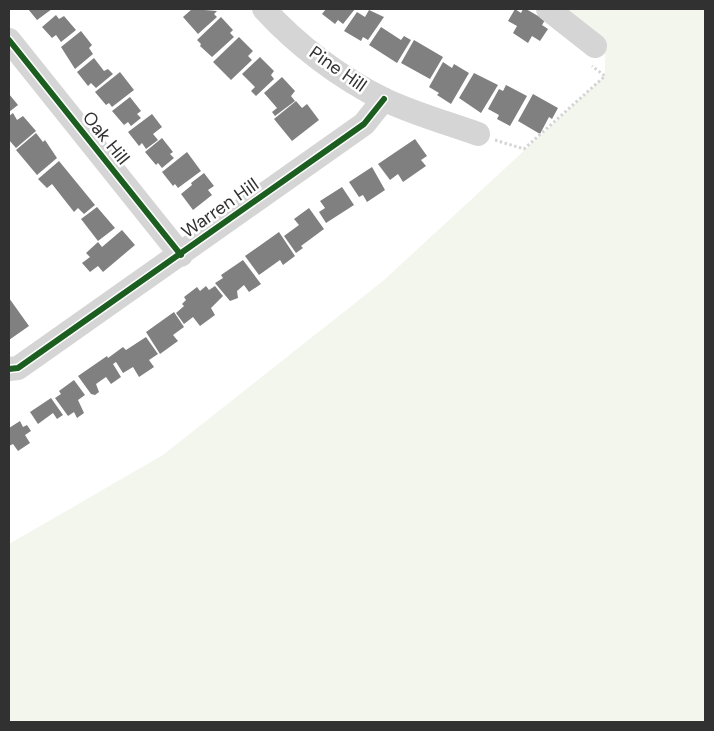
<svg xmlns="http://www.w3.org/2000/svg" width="714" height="731" viewBox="0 0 714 731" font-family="'DM Sans',sans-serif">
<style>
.green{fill:#f2f6ed}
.building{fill:#808080}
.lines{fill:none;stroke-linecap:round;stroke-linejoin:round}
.path{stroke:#d5d5d5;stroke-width:3;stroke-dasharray:2.5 2.5;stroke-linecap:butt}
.minor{stroke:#d5d5d5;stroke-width:24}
.cycleway-casing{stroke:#fff;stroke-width:9}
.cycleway{stroke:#1b5e20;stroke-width:6}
.labels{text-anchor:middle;stroke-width:5;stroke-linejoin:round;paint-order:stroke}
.street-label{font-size:18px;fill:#313131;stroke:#fff}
</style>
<rect width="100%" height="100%" fill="#fff"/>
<!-- green -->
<path class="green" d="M565 9H705V722H9V544L163 455 383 281 605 76V41Z"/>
<!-- building -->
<path class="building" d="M28 9H52L37 20Z
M192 9 217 11 214 14 217 17 198 34 183 17Z
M326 9H355L343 24 338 20 335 24 322 14Z
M515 9 521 13 523 9H526L545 20 542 25 548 29 540 41 532 36 528 43 513 33 517 26 508 21Z
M369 10 384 17 368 40 363 37 361 41 344 31 357 12 365 17Z
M56 15 59 19 64 16 76 30 61 42 56 35 52 38 42 27Z
M221 17 233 30 230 33 234 37 212 57 200 46 201 44 197 40Z
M381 27 401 40 404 36 411 40 397 63 369 45Z
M81 31 92 45 89 48 93 54 75 69 61 47Z
M239 37 253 51 248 56 252 60 231 80 213 62Z
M414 40 443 57 430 79 401 63Z
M260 57 274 71 271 75 274 79 256 96 251 91 255 87 242 74Z
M94 58 104 71 108 69 113 74 96 88 91 83 88 86 77 72Z
M443 62 452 68 454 64 469 73 451 104 437 95 439 93 429 87Z
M120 72 134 90 112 107 109 103 106 105 95 92Z
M474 73 498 85 481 113 459 98Z
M282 77 295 91 291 96 295 101 275 116 272 112 277 108 264 93Z
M506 85 527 96 510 126 497 119 499 115 488 109 499 89 503 91Z
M9 94 18 105 9 112Z
M533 94 558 108 552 119 549 117 540 134 518 121Z
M130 97 141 111 137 114 141 118 131 126 128 122 124 125 112 111Z
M296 101 302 108 307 104 319 120 292 141 274 119Z
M13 113 17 120 23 116 36 131 16 148 9 140V116Z
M152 114 162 127 153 134 158 140 146 149 142 143 139 146 128 132Z
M36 133 43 142 45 140 57 158 37 175 16 150Z
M162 138 173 152 170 154 174 158 162 168 158 163 156 165 145 152Z
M415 139 427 156 421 160 426 166 403 182 398 174 390 180 378 164Z
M187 152 201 171 178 188 175 184 173 186 162 172Z
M59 161 95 205 84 214 78 208 74 212 52 184 47 188 38 179Z
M372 167 385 190 367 202 363 195 359 197 349 182Z
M204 173 214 186 208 190 212 195 193 210 181 194 192 185 191 183Z
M342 187 354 205 326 223 319 212 325 208 320 201Z
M97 207 115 228 98 241 81 219Z
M309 208 324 229 301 246 303 248 296 253 284 236 299 225 294 219Z
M122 230 135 245 103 272 98 266 90 272 82 263 90 257 86 253 98 242 102 247Z
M279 232 295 256 283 265 280 260 259 275 245 256Z
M243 260 261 284 249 292 244 285 237 291 238 298 230 301 215 283 223 278 221 275Z
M206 286 209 290 215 286 223 296 211 308 215 315 200 326 193 317 184 324 176 313 184 306 182 304 186 300 184 297 197 287 200 291Z
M9 298 29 326 9 340Z
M174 312 184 327 173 335 178 341 160 354 146 332Z
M146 337 158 354 149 360 154 367 139 377 133 367 123 373 116 362 113 364 121 377 111 384 106 377 96 384 99 392 95 395 91 394 78 376 107 356 108 358 123 347 126 350Z
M74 380 85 395 78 400 84 413 77 418 74 412 68 416 55 398 61 394 59 391Z
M51 398 63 415 57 419 53 413 38 424 30 412Z
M20 421 23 427 27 425 31 431 25 435 30 443 18 451 13 444 9 446V428Z"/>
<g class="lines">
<!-- path -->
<path class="path" d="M495 140 524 149 605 76 592 66"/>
<!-- minor -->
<path class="minor" d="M264 9C297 45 340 78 385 100 415 114 447 123 478 134
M548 9 595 46
M9 40 181 255
M9 369 18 368 364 124 384 99"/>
<!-- cycleway casing -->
<g class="cycleway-casing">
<path id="cycleway" d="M9 40 181 255
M9 369 18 368 364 124 384 99"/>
</g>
<!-- cycleway -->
<use href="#cycleway" class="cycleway"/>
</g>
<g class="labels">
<!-- street labels -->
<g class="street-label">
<text transform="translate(338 69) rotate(35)" y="6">Pine Hill</text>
<text transform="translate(106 138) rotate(51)" y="6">Oak Hill</text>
<text transform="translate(220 208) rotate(-35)" y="6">Warren Hill</text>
</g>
</g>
<!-- border -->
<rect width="714" height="731" fill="none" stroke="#313131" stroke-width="20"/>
</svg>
